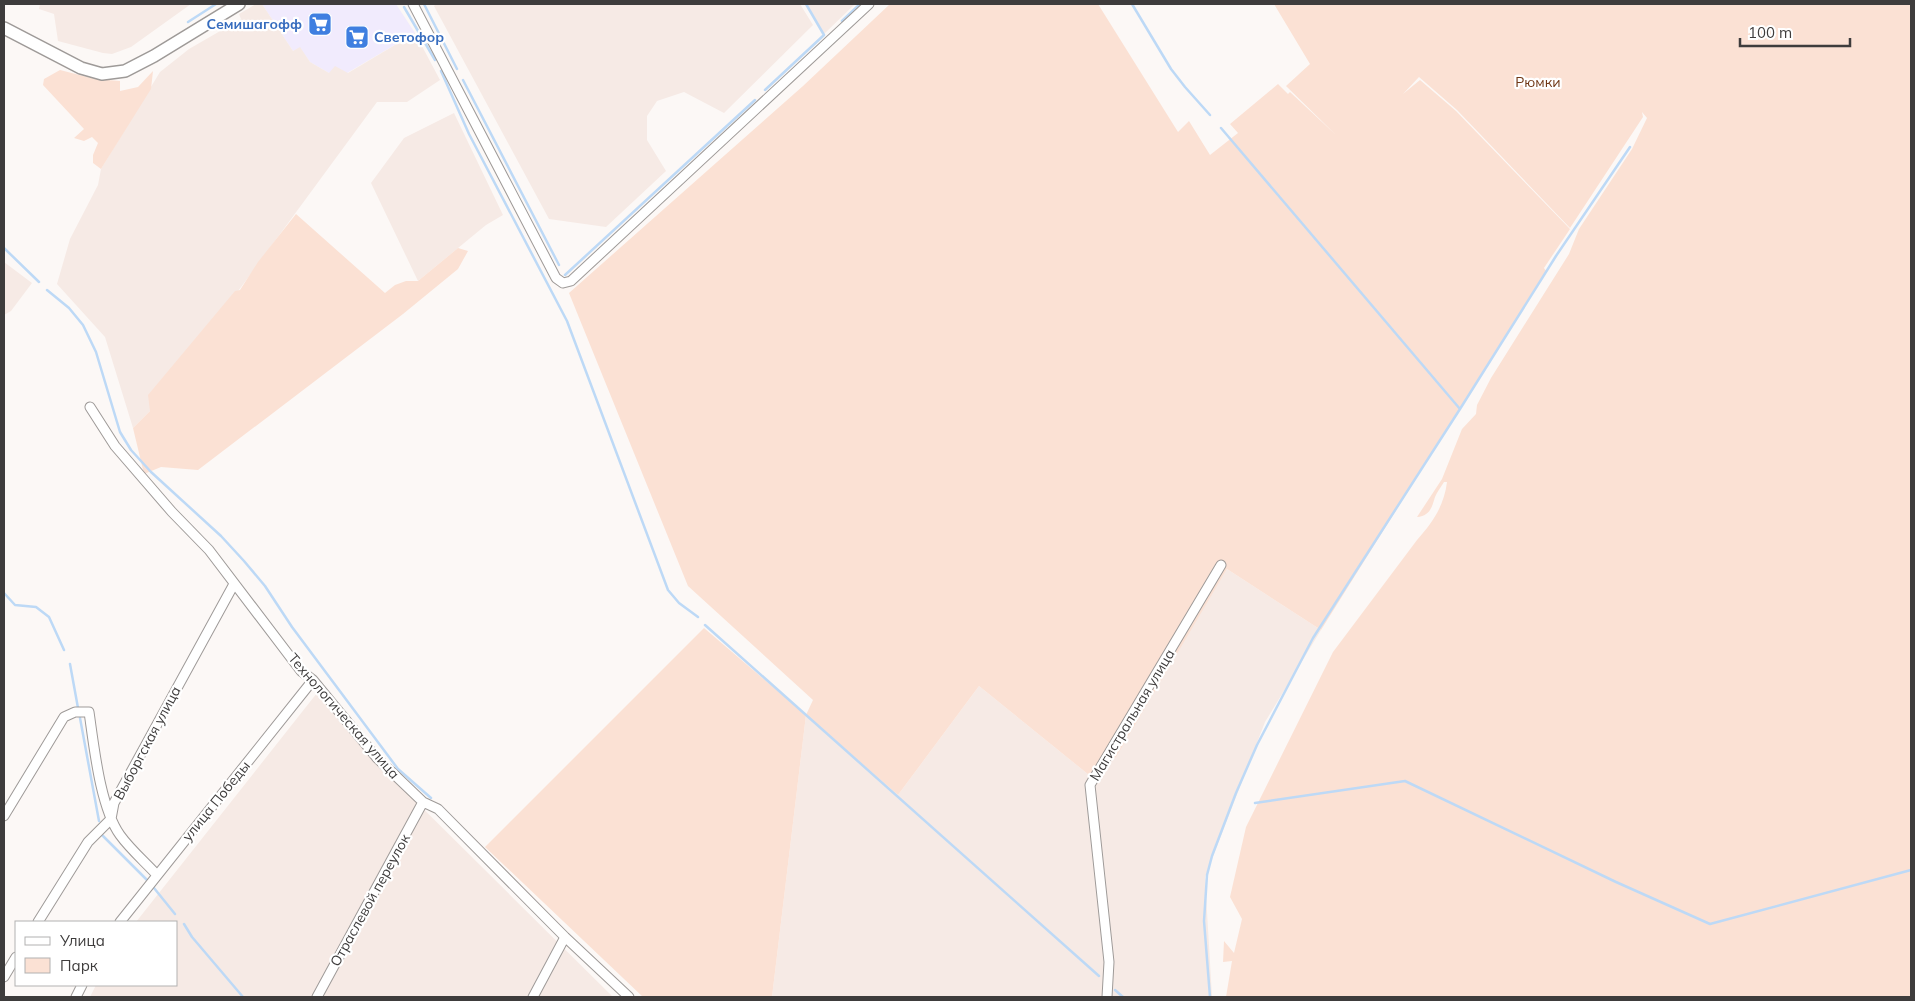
<svg xmlns="http://www.w3.org/2000/svg" width="1915" height="1001" viewBox="0 0 1915 1001" font-family="Mulish,sans-serif">
<style>
.commercial{fill:#f1ebfd}
.built{fill:#f6eae5}
.green{fill:#fbe1d4}
.lines{fill:none;stroke-linecap:round;stroke-linejoin:round}
.stream{stroke:#bdd9f6;stroke-width:2.5}
.minor-casing{stroke:#9e9a98;stroke-width:11}
.secondary-casing{stroke:#9e9a98;stroke-width:14}
.minor{stroke:#fff;stroke-width:9}
.secondary{stroke:#fff;stroke-width:11}
.labels{text-anchor:middle;stroke-width:4.5;stroke-linejoin:round;paint-order:stroke}
.shop-label{font-size:14px;font-weight:bold;fill:#366cbe;stroke:#fff;text-anchor:end}
.park-label{font-size:14px;fill:#703715;stroke:#fff}
.street-label{font-size:14px;fill:#3e3c3c;stroke:#fff}
</style>
<rect width="100%" height="100%" fill="#fcf8f6"/>
<!-- commercial -->
<path class="commercial" d="M262 4H396L415 33 347 73H329L310 62 300 48 293 51Z"/>
<!-- built -->
<path class="built" d="M40 4H191L131 47 112 54 103 53 58 41 54 14 39 9Z
M256 4H262L293 51 300 47 310 62 329 73 335 66 348 73 415 33 440 80 407 102H377L150 411 133 428 105 337 57 284 70 239 98 185 101 169 160 72 189 49 241 19 239 14Z
M436 4H800L813 25 724 113 684 92 657 101 647 116V140L666 171 606 227 549 219 434 6Z
M807 4H855L824 34Z
M454 113 503 215 486 225 418 281 371 183 404 138Z
M4 262 32 283 11 311 4 315Z
M1227 569 1321 630 1265 722 1205 877 1212 997H772L806 715 898 795 979 686 1089 775 1171 661Z
M317 693 375 761 613 997H90L96 985H176V922H136Z"/>
<!-- green -->
<path class="green" d="M890 4H1098L1178 132 1189 121 1210 155 1238 133 1230 124 1278 84 1288 94 1290 92 1336 135 1286 86 1310 64 1274 4H1911V997H1226L1232 961 1223 962 1224 941 1234 953 1242 919 1230 897 1246 827 1333 652 1417 540C1433 522 1444 506 1447 482H1444C1441 487 1437 492 1435 497 1432 507 1430 516 1417 517L1442 479 1462 429 1476 414 1477 405 1491 378 1569 254 1579 229 1632 149 1647 118 1642 112 1643 117 1570 228 1457 110 1419 77 1403 94 1420 80 1456 111 1570 229 1544 268 1546 271 1321 630 1227 569 1116 757 1089 775 979 686 898 795 806 715 772 997H643L485 847 704 628 806 715 813 700 688 586 569 293 803 86Z
M60 70 95 79 120 81V91L138 87 153 71 151 89 101 169 93 163V155L98 143 92 137 84 141 74 138 84 129 43 85 44 79Z
M296 214 385 293 395 285 406 281H418L458 248 468 251 458 269 403 314 198 470 161 467 144 474 133 428 150 411 148 395 235 291 240 290 258 262Z"/>
<g class="lines">
<!-- stream -->
<path class="stream" d="M424 4 457 69
M1132 4 1171 69 1185 87 1210 115
M404 7 435 60
M842 21 860 4
M188 22 216 4
M441 71 469 134 567 321 668 590 679 603 698 617
M463 80 559 265
M765 90 824 35 806 4
M4 248 39 282
M565 275 755 100
M47 290 69 308 83 325 96 352 120 432 131 450 151 472 221 536 244 561 265 586 292 627 398 769 431 798
M1460 409 1556 256 1630 147
M4 593 15 605 36 607 49 617 64 650
M705 625 1099 976
M70 664 78 708
M80 718 99 821
M1255 803 1405 781 1616 882 1710 924 1911 870
M102 835 148 881
M154 888 175 914
M184 924 192 937 243 997
M1115 990 1123 997
M1210 997 1204 921 1207 875 1212 856 1236 793 1257 745 1313 638 1460 409 1221 128"/>
<!-- minor casing -->
<g class="minor-casing">
<path id="minor" d="M413 4 556 278 563 283 571 281 869 4
M90 407 115 446 172 512 209 550 301 671 313 680 377 758 423 802 438 809 565 937 629 997
M4 816 64 717 75 712H89C94 746 100 807 120 835 130 849 145 862 157 875
M38 922 88 842 111 819 114 803 234 584
M120 922 313 680
M4 977 16 957
M76 997 82 985
M317 997 423 802
M533 997 565 937
M1107 997 1109 962 1090 785 1221 565"/>
</g>
<!-- secondary casing -->
<g class="secondary-casing">
<path id="secondary" d="M4 28 81 68 102 74 125 71 154 56 239 4"/>
</g>
<!-- minor -->
<use href="#minor" class="minor"/>
<!-- secondary -->
<use href="#secondary" class="secondary"/>
</g>
<!-- icons -->
<defs>
<g id="supermarket-square" transform="scale(1.25)"><rect x="-9" y="-9" width="18" height="18" rx="4" fill="#3f7fe0" stroke="#fff"/><path d="M-6-5.5h2.5l.6 2H6L4.5 2H-2.5L-4.4-4H-6ZM-1.5 3.2a1.3 1.3 0 1 0 .1 0ZM3 3.2a1.3 1.3 0 1 0 .1 0Z" fill="#fff"/></g>
</defs>
<g fill-rule="evenodd">
<use href="#supermarket-square" x="320" y="24"/>
<use href="#supermarket-square" x="357" y="37"/>
</g>
<g class="labels">
<!-- shop labels -->
<g class="shop-label">
<text x="302" y="29">Семишагофф</text>
<text x="374" y="42" text-anchor="start">Светофор</text>
</g>
<!-- park labels -->
<g class="park-label">
<text x="1538" y="87">Рюмки</text>
</g>
<!-- street labels -->
<g class="street-label">
<text transform="translate(1132 715) rotate(-59)" y="5">Магистральная улица</text>
<text transform="translate(344 716) rotate(49)" y="5">Технологическая улица</text>
<text transform="translate(147 743) rotate(-62)" y="5">Выборгская улица</text>
<text transform="translate(216 801) rotate(-51)" y="5">улица Победы</text>
<text transform="translate(370 900) rotate(-61)" y="5">Отраслевой переулок</text>
</g>
</g>
<!-- border -->
<rect width="1915" height="1001" fill="none" stroke="#3e3c3c" stroke-width="10"/>
<!-- legend -->
<rect x="15" y="921" width="162" height="65" fill="#ffffff" stroke="#b2b1b1"/>
<rect x="25" y="937" width="25" height="8" fill="#ffffff" stroke="#b2b1b1"/>
<text x="60" y="946" font-size="15" fill="#3e3c3c">Улица</text>
<rect x="25" y="958" width="25" height="15" fill="#fbe1d4" stroke="#b2b1b1"/>
<text x="60" y="971" font-size="15" fill="#3e3c3c">Парк</text>
<!-- scale -->
<path d="M1740 38v8h110v-8" fill="none" stroke="#3e3c3c" stroke-width="2.5"/>
<text x="1748" y="38" font-size="15" fill="#3e3c3c" stroke="#ffffff" stroke-width="4" paint-order="stroke">100 m</text>
</svg>
